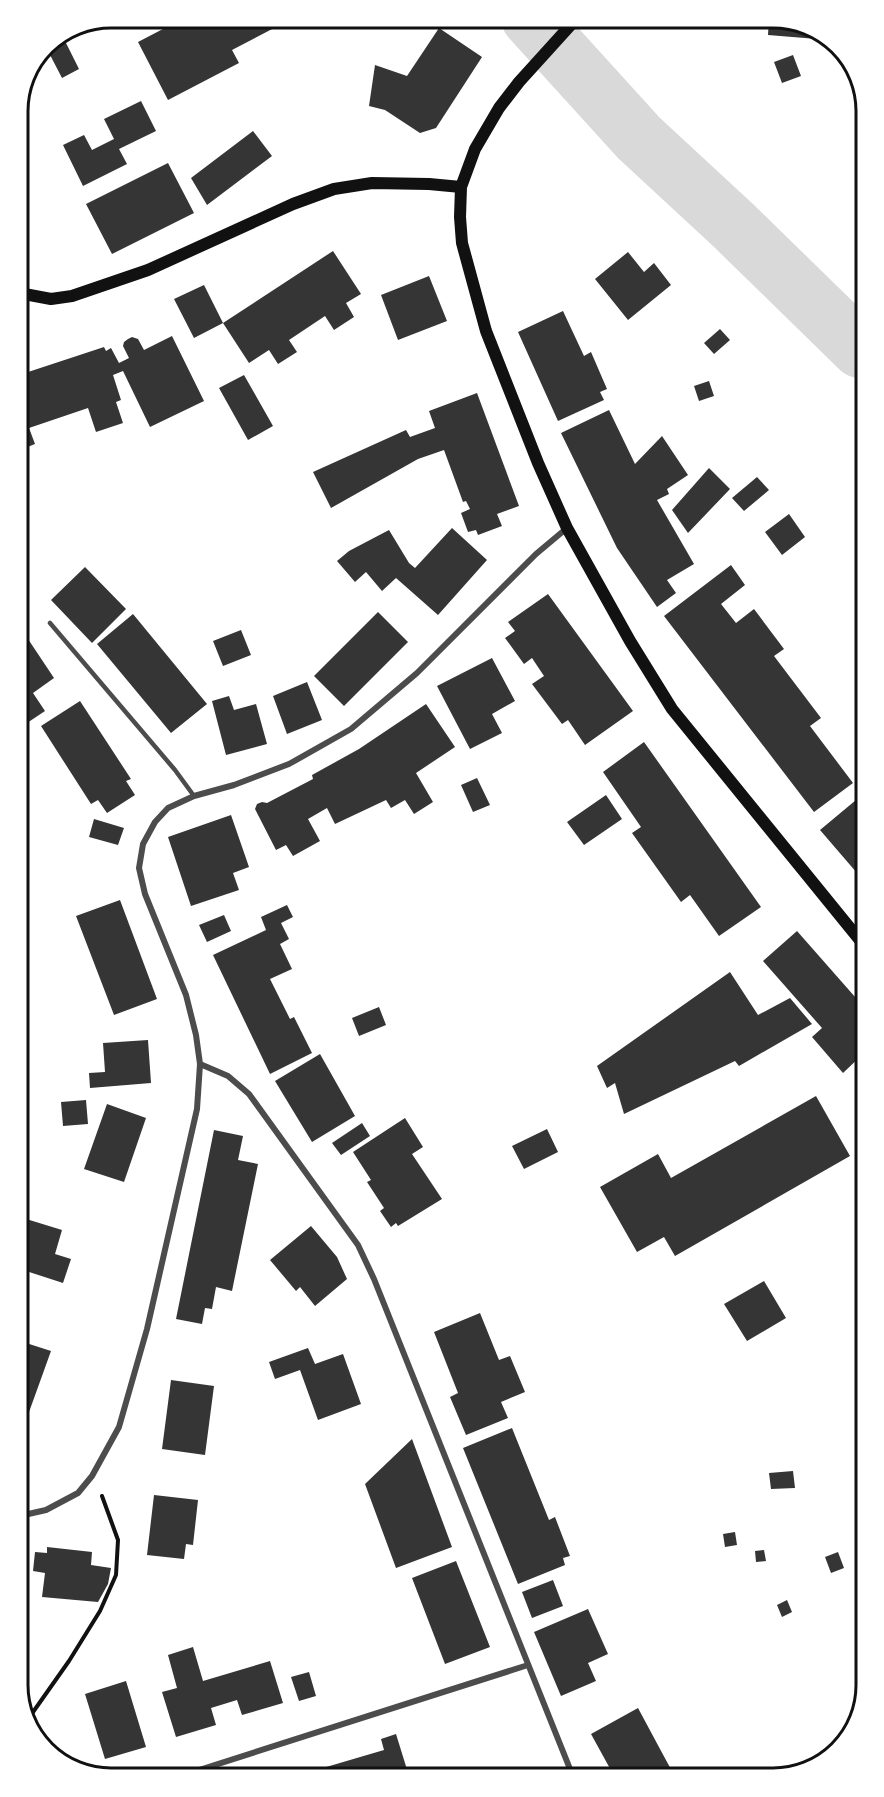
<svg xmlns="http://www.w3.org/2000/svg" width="884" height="1797" viewBox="0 0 884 1797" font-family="Karla,sans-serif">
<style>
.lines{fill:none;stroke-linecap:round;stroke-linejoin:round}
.river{stroke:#d9d9d9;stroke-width:58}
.building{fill:#353535}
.path{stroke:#111;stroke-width:4}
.service{stroke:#4c4c4c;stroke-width:4.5}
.minor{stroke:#4c4c4c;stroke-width:6}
.secondary{stroke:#111;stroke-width:12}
.rim{fill:none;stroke:#111;stroke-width:3}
</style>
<rect width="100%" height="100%" fill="#fff"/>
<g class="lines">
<!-- river -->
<path class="river" d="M530 18 639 138 733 225 860 349"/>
</g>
<!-- building -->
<path class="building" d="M184 18H272L276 27 232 50 239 63 168 100 138 42Z
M769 18H779L818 33 817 39 768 35Z
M439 28 482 57 436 128 420 133 385 110 369 106 375 65 407 76Z
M65 41 79 69 62 78 48 51Z
M793 55 801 76 782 83 774 62Z
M141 101 156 131 119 149 127 164 83 186 63 145 84 135 92 150 114 139 104 119Z
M253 131 272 156 207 205 191 178Z
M168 163 194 213 112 254 86 204Z
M333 251 361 294 346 303 354 317 334 330 325 316 289 340 297 352 278 364 269 350 249 363 223 323Z
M628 252 644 272 654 263 671 285 628 320 595 279Z
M429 276 447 321 398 340 381 295Z
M204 285 223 323 194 338 174 299Z
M563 311 584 356 591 352 607 389 600 392 604 400 558 421 518 332Z
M720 329 730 340 714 354 704 343Z
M172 336 204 401 150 427 123 371 113 375 121 400 116 402 123 423 96 432 88 408 29 428 35 444 20 450 19 375 104 347 106 351 111 348 119 363 129 358 123 346 124 342 128 339 132 337 138 339 144 350Z
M244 375 273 426 248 440 219 388Z
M709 381 714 396 699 401 694 386Z
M477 393 519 506 497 514 502 526 478 535 476 530 468 532 461 513 470 509 466 501 463 502 444 450 418 459 331 508 313 472 406 430 410 437 435 428 429 411Z
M609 410 635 464 662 436 688 475 667 489 669 494 657 500 694 564 667 580 676 593 657 607 617 548 561 433Z
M709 468 730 489 688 533 672 510Z
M757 477 769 490 744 511 732 498Z
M789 514 805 537 782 555 765 532Z
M452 528 487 560 438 615 396 578 382 591 366 572 355 582 337 561 349 551 389 530 409 563 415 568Z
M731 565 745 585 721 604 736 623 754 609 784 649 774 656 821 718 810 726 853 783 814 812 664 616Z
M85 567 126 609 92 643 51 600Z
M548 594 633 711 585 745 568 720 562 724 532 684 544 676 532 658 524 664 505 638 515 631 508 622Z
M378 612 408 642 344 706 314 676Z
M133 614 207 704 171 733 97 644Z
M241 630 251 655 223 666 213 641Z
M26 636 54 678 33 693 45 711 21 727 20 640Z
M492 658 515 701 492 714 502 733 470 749 437 686Z
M307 682 322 720 287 734 273 696Z
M229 696 234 710 256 704 267 744 226 755 212 701Z
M80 701 131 779 126 781 135 795 107 813 98 800 91 804 41 726Z
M426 704 455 747 416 773 433 802 414 814 405 800 391 808 386 800 335 824 327 808 308 819 320 841 293 856 286 845 276 850 255 809 257 804 262 802 267 803 313 779 312 775 359 749Z
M644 742 761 907 719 936 690 895 681 902 632 833 641 827 603 772Z
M477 778 490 805 473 812 461 785Z
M606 795 622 819 584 845 567 822Z
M862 795V799L863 880 820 830Z
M231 815 249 867 233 873 239 890 191 906 168 837Z
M94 819 124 828 118 845 89 837Z
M120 900 157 999 114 1015 76 916Z
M287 905 293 917 281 923 289 939 280 944 292 969 270 979 290 1019 294 1017 312 1053 270 1074 213 955 266 930 261 917Z
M224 915 231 931 207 942 199 925Z
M797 931 863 1006V1054L843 1073 812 1037 822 1028 763 961Z
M730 972 758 1015 790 998 812 1024 739 1066 735 1061 624 1114 615 1083 607 1088 597 1066Z
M379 1007 386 1025 359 1036 352 1018Z
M148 1040 151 1083 90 1088 89 1073 105 1072 103 1043Z
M320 1054 355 1116 312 1142 275 1081Z
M816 1096 850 1156 675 1256 664 1237 637 1252 600 1187 658 1154 671 1178Z
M86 1100 88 1124 63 1126 61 1102Z
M107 1104 146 1118 124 1182 84 1169Z
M405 1118 423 1147 412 1154 442 1199 398 1226 396 1223 391 1227 380 1211 384 1208 367 1182 371 1180 353 1152Z
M362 1123 370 1136 341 1155 332 1143Z
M547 1129 558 1152 524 1169 512 1146Z
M214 1130 243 1136 238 1160 258 1164 232 1291 216 1287 212 1309 205 1308 202 1324 176 1319Z
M23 1218 62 1230 55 1254 71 1259 63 1283 23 1270Z
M311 1226 337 1257 347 1279 315 1306 300 1287 296 1291 270 1260Z
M764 1281 786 1318 747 1341 724 1304Z
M480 1313 499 1360 510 1356 525 1392 501 1402 508 1418 466 1435 450 1397 458 1393 434 1332Z
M23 1342 51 1351 24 1426Z
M308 1348 315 1364 343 1354 361 1404 318 1420 300 1370 275 1379 269 1362Z
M171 1380 214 1386 205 1455 162 1449Z
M512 1428 549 1520 555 1517 570 1556 563 1558 565 1565 518 1584 463 1448Z
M412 1439 452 1547 396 1568 365 1484Z
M793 1471 795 1488 771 1489 769 1473Z
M154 1495 198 1500 193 1545 186 1544 184 1559 147 1555Z
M735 1532 737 1545 725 1547 723 1534Z
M47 1547 92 1552 91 1565 111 1568 108 1584 98 1602 42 1597 45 1573 33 1571 35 1552 47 1553Z
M764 1550 766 1561 756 1562 755 1551Z
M838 1552 844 1568 831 1573 825 1557Z
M456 1561 490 1647 445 1664 412 1578Z
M553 1580 563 1606 532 1618 522 1592Z
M787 1600 792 1612 782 1617 777 1605Z
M588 1609 608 1654 588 1663 596 1681 561 1696 534 1632Z
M193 1647 203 1681 270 1661 283 1703 242 1715 237 1700 211 1708 216 1725 176 1737 162 1692 177 1688 168 1655Z
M309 1672 316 1696 299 1701 291 1677Z
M126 1681 146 1747 105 1759 85 1694Z
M638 1708 660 1749 673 1773 613 1774 591 1734Z
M396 1734 409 1776 300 1777 299 1775 384 1750 381 1739Z"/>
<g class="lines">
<!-- path -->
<path class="path" d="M26 1722 69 1661 100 1611 116 1575 118 1540 102 1496"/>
<!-- service -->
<path class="service" d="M50 623 175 770 194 796"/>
<!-- minor -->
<path class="minor" d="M200 1064 228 1076 249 1094 358 1245 374 1279 572 1774
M24 1515 46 1510 78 1493 92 1476 119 1427 147 1329 197 1109 200 1064 196 1035 186 995 145 894 139 868 143 844 155 822 168 808 194 796 234 785 289 764 351 729 417 673 536 554 567 528
M174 1778 528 1665"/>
<!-- secondary -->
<path class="secondary" d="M577 18 519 82 499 108 475 149 461 187 460 217 462 243 486 331 538 463 567 528 630 641 672 709 863 944
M19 293 51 299 72 296 148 270 293 204 334 189 372 183 429 184 461 187"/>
</g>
<!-- crop -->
<path d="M0 0H884V1797H0ZM111 28H773A83 83 0 0 1 856 111V1685A83 83 0 0 1 773 1768H111A83 83 0 0 1 28 1685V111A83 83 0 0 1 111 28Z" fill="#fff" fill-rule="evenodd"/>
<path class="rim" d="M111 28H773A83 83 0 0 1 856 111V1685A83 83 0 0 1 773 1768H111A83 83 0 0 1 28 1685V111A83 83 0 0 1 111 28Z"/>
</svg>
